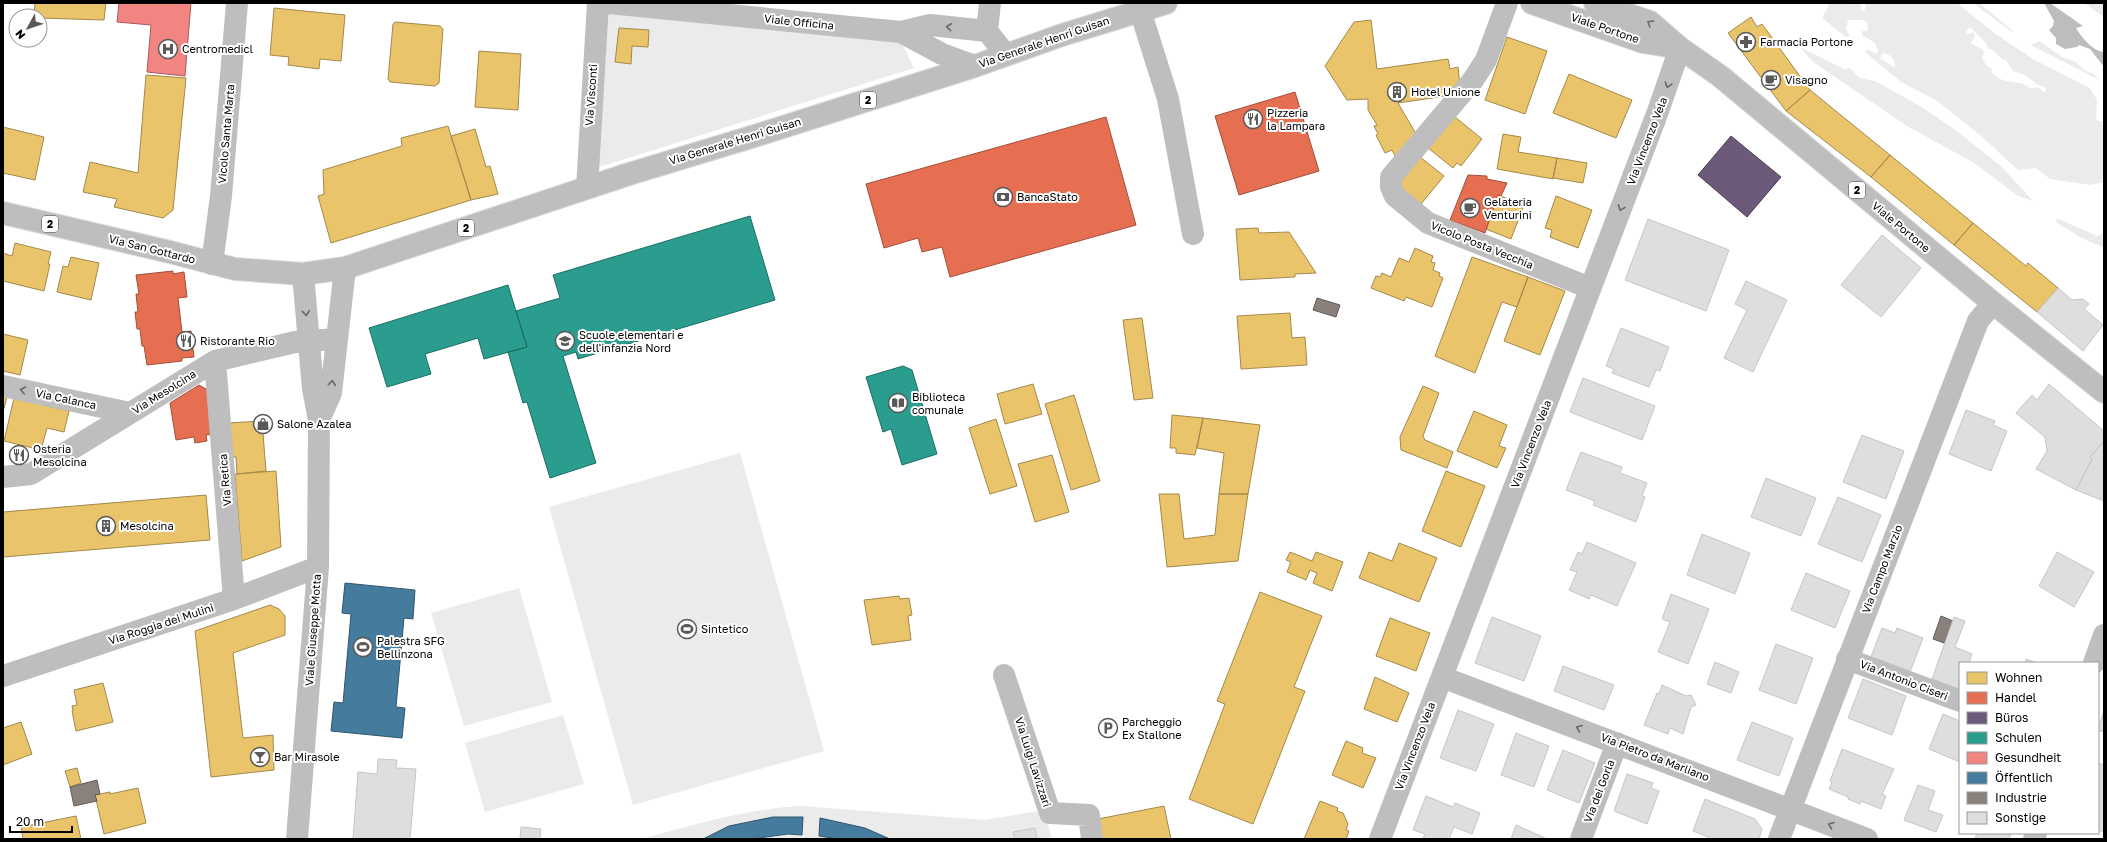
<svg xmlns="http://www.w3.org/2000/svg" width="2107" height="842" viewBox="0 0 2107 842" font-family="'Golos Text',sans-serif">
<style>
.green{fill:#ebebeb;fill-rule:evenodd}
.water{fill:#bdbdbd}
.homes{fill:#e9c46a;stroke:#a3894a}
.shops{fill:#e76f51;stroke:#a24e39}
.offices{fill:#6d597a;stroke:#4c3e55}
.schools{fill:#2a9d8f;stroke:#1d6e64}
.health{fill:#f28482;stroke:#a95c5b}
.public{fill:#457b9d;stroke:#30566e}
.industry{fill:#8a817c;stroke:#615a57}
.building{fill:#dedede;stroke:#c6c6c6}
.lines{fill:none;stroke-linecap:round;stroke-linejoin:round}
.primary-casing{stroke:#dbdbdb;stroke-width:24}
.minor{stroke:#bebebe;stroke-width:22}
.primary{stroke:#bebebe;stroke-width:22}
.oneway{stroke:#686868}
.labels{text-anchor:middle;stroke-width:4;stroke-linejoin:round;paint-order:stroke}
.shield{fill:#fff;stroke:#4c4c4c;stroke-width:1}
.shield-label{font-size:10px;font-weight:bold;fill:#000}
.street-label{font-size:11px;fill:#000;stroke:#fff}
.poi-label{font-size:11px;fill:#000;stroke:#fff;text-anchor:start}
</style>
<rect width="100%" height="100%" fill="#fff"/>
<!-- green -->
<path class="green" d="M605 3 899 38 914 68 590 170Z
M1830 3H1848L1852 5 1853 3H1861V10L1864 11 1866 6 1863 3H1957L1997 35 2033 59 2090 88 2097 100 2096 120 2104 122V182L2091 185 2050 179 2036 168 2018 170 1980 135 1936 100 1901 82 1865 52 1867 49 1876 54 1878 51 1875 43 1862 35V31H1867L1868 25 1864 20H1848L1846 29 1850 36 1846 37 1822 18ZM1971 28 1986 43 1988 49H1991L2002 59 2006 60 2013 71 2027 76 2038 85 2046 88V91L2044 92 2038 87 2032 89C2029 88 2026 85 2023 84 2012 80 2000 84 1991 71L1992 69 1986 65 1982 57 1984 53 1983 50 1971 43 1975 36 1973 32 1968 34 1966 32 1969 28ZM1883 53C1892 55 1896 59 1895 68L1880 58Z
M1973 3H1979L2013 31 2012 32Z
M2085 3H2104V17L2084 3Z
M2039 41 2062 57 2076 62 2084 70 2094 74 2099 80 2031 45Z
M1800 47 1846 70 1849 67 1860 78 1875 81 1920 106 1954 129 2002 167 2033 201 2018 196 1976 164 1907 126 1813 62Z
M2057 218 2097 236 2104 233V248L2078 236 2056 222Z
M740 453 824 751 633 805 549 507Z
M519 588 552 702 464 726 431 613Z
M563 715 584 784 485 812 465 743Z
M801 806 985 820 1044 810 1052 839H641C694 825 746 809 801 806Z"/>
<!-- water -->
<path class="water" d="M2044 3H2050L2083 26 2076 28C2081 37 2094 52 2104 52V67L2090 49 2079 45 2077 47 2065 49 2056 44V38L2049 30 2053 26 2054 21Z"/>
<!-- homes -->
<path class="homes" d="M35 3H106L104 20 40 18V16H34Z
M274 8 345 15 341 61 320 59 319 69 288 65 289 57 270 55Z
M1751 17 1757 27 1762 24 1810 90 1786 111 1728 33Z
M1371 20 1377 69 1448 59 1450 69 1458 67 1460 87 1451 88 1453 95 1398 103 1419 139 1399 164 1392 150 1385 153 1376 135 1378 134 1374 126 1377 125 1368 110V99L1347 100 1325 66 1354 22Z
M395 22 440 26 443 29 439 83 435 86 390 82 388 79 393 24Z
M619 28 649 30 648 47 632 46 631 64 615 62Z
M1507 37 1547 51 1525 114 1485 100Z
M479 51 521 54 518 110 475 107Z
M1569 74 1632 100 1616 138 1553 113Z
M146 75 186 78 173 210 163 218 114 207 117 199 83 192 90 162 138 173Z
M1810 90 1890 155 1871 177 1786 111Z
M1449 112 1482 139 1461 166 1457 163 1453 168 1423 144Z
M448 126 471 200 331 243 318 196 324 194 323 170 402 146 401 138Z
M3 127 44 137 35 180 3 173Z
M475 129 486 167 490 166 498 194 471 200 451 136Z
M1503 134 1521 137 1518 152 1557 158 1553 179 1497 169Z
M1415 153 1444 176 1421 204 1393 181Z
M1890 155 1973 223 1954 245 1871 177Z
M1557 158 1587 163 1583 183 1553 178Z
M1498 195 1524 205 1511 239 1486 229Z
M1556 196 1592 210 1578 248 1550 237 1552 230 1545 228Z
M1973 223 2026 266 2028 263 2058 288 2037 312 1954 245Z
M1258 228 1259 233 1289 232 1316 273 1295 274V277L1240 280 1236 229Z
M15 243 51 252 48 264H50L44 291 3 281V253L12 256Z
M1415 248 1433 256 1431 262 1435 263 1433 270 1440 273 1439 276 1443 278 1432 307 1406 297 1404 301 1371 288 1376 276 1380 277 1382 273 1391 277 1399 258 1409 262Z
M71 257 99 263 91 300 57 292 63 266 68 267Z
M1472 257 1528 277 1517 307 1502 302 1475 373 1435 356Z
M1528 277 1565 291 1540 355 1504 341Z
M1290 313 1292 338 1305 337 1307 365 1241 369 1237 316Z
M1142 318 1153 398 1134 400 1123 320Z
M3 334 28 340 20 375 3 371Z
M1033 384 1042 414 1005 424 997 394Z
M1423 386 1439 393 1423 436 1425 440 1453 452 1447 468 1401 450 1400 437Z
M1074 395 1100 481 1071 490 1045 404Z
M3 396 7 397 3 412Z
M14 398 69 411 64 432 47 428 41 450 4 441Z
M1474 411 1507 425 1499 446 1506 448 1497 468 1457 451Z
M1172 415 1203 418 1195 455 1176 453V448H1170Z
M1203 418 1260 425 1248 494H1219L1224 453 1197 448Z
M996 419 1017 486 990 494 969 428Z
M262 421 266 471 237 474 236 457H230L228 423Z
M1052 455 1069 512 1035 522 1018 464Z
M276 471 281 547 242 561 235 474Z
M1446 471 1485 486 1461 547 1422 531Z
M1159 494H1179L1184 539 1215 535 1219 494H1248L1238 561 1167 567Z
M206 495 210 540 3 557V512Z
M1399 543 1437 558 1419 602 1359 578 1369 552 1392 561Z
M1290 552 1312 561 1316 552 1343 562 1332 591 1313 583 1317 573 1310 570 1306 580 1287 572 1291 562 1286 560Z
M1260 592 1322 616 1294 687 1305 691 1253 824 1189 799 1225 704 1217 701Z
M899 596 900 599 909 598 912 615 908 616 911 640 872 645 864 600Z
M270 605 279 609 285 616V635L233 653 243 738 273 735 274 770 211 777 195 631Z
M1390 618 1430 633 1416 671 1376 656Z
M1375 677 1409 693 1397 722 1364 709Z
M103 683 113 722 76 731 72 711H73L72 706 77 705 74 690Z
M21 722 32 754 3 765V728Z
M1346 741 1363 748 1362 753 1376 758 1363 788 1332 775Z
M77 768 81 783 70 787 65 771Z
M138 788 146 823 104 834 95 795 110 792V794Z
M1320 801 1338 808 1337 811 1343 813 1348 824 1346 830 1349 831 1346 839H1304Z
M1164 806 1171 839H1102L1098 819Z
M76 816 81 839H23L21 827Z"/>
<!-- shops -->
<path class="shops" d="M1295 92 1319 171 1239 195 1215 116Z
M1106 117 1136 225 950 277 942 247 922 252 918 238 884 248 866 184Z
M1468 175 1487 176V179L1507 183 1501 196 1498 195 1485 233 1450 220Z
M173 271V274L184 272 187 297 178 298 182 332 191 331 194 357 182 358V361L147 365 144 346H142L140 329H137L135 312H138L136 294H139L136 275Z
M199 385 213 393 216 434 206 435 207 441 195 443 194 437 176 440 170 403Z"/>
<!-- offices -->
<path class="offices" d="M1731 136 1781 177 1747 217 1698 175Z"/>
<!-- schools -->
<path class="schools" d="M750 216 775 300 578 359 576 352 563 356 596 463 550 478 527 402 523 403 508 352 527 347 516 311 560 298 553 275Z
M508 285 527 347 484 359 478 338 425 354 431 374 387 387 369 328Z
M903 366 912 370 937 454 902 465 891 429 883 432 866 377Z"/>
<!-- health -->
<path class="health" d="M119 3H191L185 76 147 72 151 25 117 22Z"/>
<!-- public -->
<path class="public" d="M345 583 415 590 413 619 404 618 396 707 405 708 402 738 331 731 334 702 343 703 351 614 342 613Z
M773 817H803L802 835 788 834 752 839H703L729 826Z
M820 818 865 828 890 839H838L819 836Z"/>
<!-- industry -->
<path class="industry" d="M1317 298 1340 305 1336 317 1313 310Z
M1941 616 1953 621 1944 643 1933 639Z
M97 780 100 794 95 795 97 801 74 806 70 787Z"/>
<!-- building -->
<path class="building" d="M1648 219 1729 250 1706 311 1625 280Z
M1882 235 1921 268 1881 317 1841 285Z
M1746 281 1787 300 1753 372 1724 358 1747 310 1735 304Z
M2058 288 2072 300 2083 299 2089 304 2084 309 2103 325 2083 351 2037 312Z
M1621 328 1669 347 1660 371 1656 370 1649 387 1612 373 1614 369 1606 366Z
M1583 378 1655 406 1642 440 1570 412Z
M2049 384 2104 431V441L2090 457 2092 459 2076 490 2036 469 2047 451 2045 437 2016 413 2032 395 2037 400Z
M1966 410 1995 421 1993 425 2007 431 1991 471 1949 454Z
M1862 435 1904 451 1886 499 1843 482Z
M2104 441V501L2076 490 2092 459 2090 457Z
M1581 452 1622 467 1620 473 1647 483 1642 496 1645 497 1636 522 1593 505 1595 501 1566 490Z
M1766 478 1816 498 1801 536 1751 517Z
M1838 497 1881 515 1862 562 1818 544Z
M1702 534 1750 553 1735 594 1687 575Z
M1587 542 1636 563 1617 606 1591 595 1589 599 1569 590 1577 572 1570 570 1578 552 1582 554Z
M2057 552 2094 572 2074 607 2039 586Z
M1806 573 1850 591 1835 628 1791 610Z
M1671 594 1709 609 1688 664 1658 652 1670 622 1662 619Z
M1492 617 1541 636 1524 681 1475 663Z
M1954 617 1965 621 1955 647 1972 654 1969 663H1960L1959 689 1932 679Z
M1882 628 1895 633 1897 628 1923 638 1910 672 1871 657Z
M1776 644 1813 658 1796 704 1759 690Z
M2026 659 2037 663H2025Z
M1715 662 1739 672 1731 693 1707 684Z
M1563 666 1614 685 1604 710 1554 691Z
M1863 679 1906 696 1892 735 1848 718Z
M1662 685 1686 696 1691 695 1696 705 1691 707 1683 734 1670 728 1668 734 1644 725 1657 693 1659 694Z
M1458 710 1494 724 1476 771 1440 758Z
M2104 710V732L2098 730Z
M1943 714 1960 721V762L1929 749Z
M1752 722 1793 738 1779 776 1737 760Z
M1516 733 1549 746 1534 787 1501 775Z
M1842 749 1894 769 1882 794 1886 796 1881 809 1861 801 1860 804 1848 799V797L1829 789 1832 782 1830 781Z
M1563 750 1595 763 1579 803 1547 790Z
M378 759 397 760 396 768 416 769 410 839H353L358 772 377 774Z
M2098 763 2104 765V832L2098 830Z
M1627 774 1653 783 1651 788 1659 791 1647 824 1614 811Z
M1918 785 1935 791 1928 810 1943 815 1936 832 1904 820Z
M1426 796 1453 807 1455 803 1480 813 1472 834 1454 827 1449 839H1423L1425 834 1413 830Z
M1705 799 1755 819 1762 829 1759 839H1713L1693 831Z
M1516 825 1545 838 1544 839H1511Z
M521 827 541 829 540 839H520Z
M1035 828 1037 839H1015L1013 832Z
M1977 833H2011L2009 839H1975Z"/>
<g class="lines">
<!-- primary casing -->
<g class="primary-casing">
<path id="primary" d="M1532 3 1643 42 1680 48
M1595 3 1650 22 1680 48 1720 76 1993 303 2104 392
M3 213 170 252 235 269 303 274 345 268 629 174 761 134 975 66 1062 35 1166 3"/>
</g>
<!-- minor -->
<path class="minor" d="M609 3 901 32 930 25 987 31
M990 3 987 31 1006 55
M1507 3 1486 60 1473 80 1391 177V187L1395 196 1428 223 1590 288
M1140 10 1168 99 1193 234
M901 32 942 54 975 66
M587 188 598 3
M212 264 221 196 237 3
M215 361 234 599
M3 386 130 413
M319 420 331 393 345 268
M3 477 31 474 215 361 295 342 337 339
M1847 659 1960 701
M2094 663 2104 635
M1004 675 1050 813 1089 815 1092 839
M3 676 234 599 318 567
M1442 677 1867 839
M297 839 318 567 319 420 313 389 303 274
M1380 839 1657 114 1680 48
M1581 839 1617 743
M1779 839 1978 321 1993 303
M2034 839 2036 833"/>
<!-- primary -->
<use href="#primary" class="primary"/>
</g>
<!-- one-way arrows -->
<defs><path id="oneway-chevron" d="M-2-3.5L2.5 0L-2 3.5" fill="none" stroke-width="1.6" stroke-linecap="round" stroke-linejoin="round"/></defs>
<g class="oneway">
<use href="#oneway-chevron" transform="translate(1650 23) rotate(-149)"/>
<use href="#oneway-chevron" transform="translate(949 27) rotate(-174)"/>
<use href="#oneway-chevron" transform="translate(1668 85) rotate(108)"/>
<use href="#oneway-chevron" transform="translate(1621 208) rotate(111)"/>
<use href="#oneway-chevron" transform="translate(306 313) rotate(85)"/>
<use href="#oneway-chevron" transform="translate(332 383) rotate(-85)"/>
<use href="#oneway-chevron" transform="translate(23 390) rotate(-168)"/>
<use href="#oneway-chevron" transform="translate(1579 728) rotate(-159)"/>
<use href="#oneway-chevron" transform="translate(1831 825) rotate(-159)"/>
</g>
<!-- icons -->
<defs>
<g id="pharmacy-ring" transform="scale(1)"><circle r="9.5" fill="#fff" stroke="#595959" stroke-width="1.5"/><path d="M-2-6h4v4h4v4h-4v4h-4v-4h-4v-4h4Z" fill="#595959"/></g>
<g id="hospital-ring" transform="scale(1)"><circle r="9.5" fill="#fff" stroke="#595959" stroke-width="1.5"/><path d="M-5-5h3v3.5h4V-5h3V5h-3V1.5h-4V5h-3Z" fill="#595959"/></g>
<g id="cafe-ring" transform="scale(1)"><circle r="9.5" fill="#fff" stroke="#595959" stroke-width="1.5"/><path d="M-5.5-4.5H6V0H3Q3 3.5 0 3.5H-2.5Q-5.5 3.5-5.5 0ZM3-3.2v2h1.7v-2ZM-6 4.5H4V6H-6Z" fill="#595959"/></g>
<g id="building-ring" transform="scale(1)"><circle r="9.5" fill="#fff" stroke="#595959" stroke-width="1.5"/><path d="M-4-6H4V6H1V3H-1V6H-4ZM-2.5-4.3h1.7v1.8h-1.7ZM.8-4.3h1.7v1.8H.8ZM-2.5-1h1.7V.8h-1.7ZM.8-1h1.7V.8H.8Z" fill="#595959"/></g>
<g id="restaurant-ring" transform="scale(1)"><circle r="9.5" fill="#fff" stroke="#595959" stroke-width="1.5"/><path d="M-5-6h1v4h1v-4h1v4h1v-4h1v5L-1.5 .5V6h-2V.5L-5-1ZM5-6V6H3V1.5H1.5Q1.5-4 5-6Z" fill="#595959"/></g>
<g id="bank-ring" transform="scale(1)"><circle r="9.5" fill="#fff" stroke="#595959" stroke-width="1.5"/><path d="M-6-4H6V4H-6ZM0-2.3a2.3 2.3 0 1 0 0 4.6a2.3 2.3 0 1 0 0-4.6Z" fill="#595959"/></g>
<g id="school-ring" transform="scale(1)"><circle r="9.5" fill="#fff" stroke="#595959" stroke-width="1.5"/><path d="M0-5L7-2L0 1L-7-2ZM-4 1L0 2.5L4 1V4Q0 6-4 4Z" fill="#595959"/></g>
<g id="library-ring" transform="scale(1)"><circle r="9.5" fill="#fff" stroke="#595959" stroke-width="1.5"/><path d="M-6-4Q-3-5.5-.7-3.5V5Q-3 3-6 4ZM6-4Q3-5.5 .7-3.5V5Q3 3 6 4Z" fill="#595959"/></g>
<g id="shop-ring" transform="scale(1)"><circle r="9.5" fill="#fff" stroke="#595959" stroke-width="1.5"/><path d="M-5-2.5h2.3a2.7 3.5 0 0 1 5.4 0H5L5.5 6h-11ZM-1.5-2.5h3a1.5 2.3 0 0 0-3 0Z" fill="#595959"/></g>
<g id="stadium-ring" transform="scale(1)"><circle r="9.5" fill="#fff" stroke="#595959" stroke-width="1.5"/><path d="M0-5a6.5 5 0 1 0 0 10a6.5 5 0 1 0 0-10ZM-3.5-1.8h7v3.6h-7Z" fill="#595959"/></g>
<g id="parking-ring" transform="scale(1)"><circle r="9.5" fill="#fff" stroke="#595959" stroke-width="1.5"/><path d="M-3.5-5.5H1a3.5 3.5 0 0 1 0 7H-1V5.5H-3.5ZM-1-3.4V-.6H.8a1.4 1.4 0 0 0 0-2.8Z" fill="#595959"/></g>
<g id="bar-ring" transform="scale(1)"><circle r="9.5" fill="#fff" stroke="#595959" stroke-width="1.5"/><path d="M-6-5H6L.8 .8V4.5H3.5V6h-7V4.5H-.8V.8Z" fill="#595959"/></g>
</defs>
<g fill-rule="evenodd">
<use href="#pharmacy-ring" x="1746" y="42"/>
<use href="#hospital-ring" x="168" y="49"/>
<use href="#cafe-ring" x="1771" y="80"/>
<use href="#building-ring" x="1397" y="92"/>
<use href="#restaurant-ring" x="1253" y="119"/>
<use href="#bank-ring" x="1003" y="197"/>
<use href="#cafe-ring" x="1470" y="208"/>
<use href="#restaurant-ring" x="186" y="341"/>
<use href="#school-ring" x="565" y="341"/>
<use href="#library-ring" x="898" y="403"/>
<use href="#shop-ring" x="263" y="424"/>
<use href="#restaurant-ring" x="19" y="455"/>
<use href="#building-ring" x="106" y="526"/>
<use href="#stadium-ring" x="687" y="629"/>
<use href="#stadium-ring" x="363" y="647"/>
<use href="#parking-ring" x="1108" y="728"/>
<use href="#bar-ring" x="260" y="757"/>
</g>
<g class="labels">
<!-- shield labels -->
<g class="shield">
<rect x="860" y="92" width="16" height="16" rx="3"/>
<rect x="1849" y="182" width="16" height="16" rx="3"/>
<rect x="42" y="216" width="16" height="16" rx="3"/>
<rect x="458" y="220" width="16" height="16" rx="3"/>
</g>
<g class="shield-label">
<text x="868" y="104">2</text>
<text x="1857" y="194">2</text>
<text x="50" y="228">2</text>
<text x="466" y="232">2</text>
</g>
<!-- street labels -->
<g class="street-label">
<text transform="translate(799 22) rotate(6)" y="4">Viale Officina</text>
<text transform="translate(1605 28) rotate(19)" y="4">Viale Portone</text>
<text transform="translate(1044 42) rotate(-19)" y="4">Via Generale Henri Guisan</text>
<text transform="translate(591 95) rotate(-86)" y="4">Via Visconti</text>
<text transform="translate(226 134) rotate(-85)" y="4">Vicolo Santa Marta</text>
<text transform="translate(735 141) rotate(-17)" y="4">Via Generale Henri Guisan</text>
<text transform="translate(1647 141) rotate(-69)" y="4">Via Vincenzo Vela</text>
<text transform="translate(1901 227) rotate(40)" y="4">Viale Portone</text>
<text transform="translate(1482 245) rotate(22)" y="4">Vicolo Posta Vecchia</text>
<text transform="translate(152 249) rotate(14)" y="4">Via San Gottardo</text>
<text transform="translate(164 392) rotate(-32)" y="4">Via Mesolcina</text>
<text transform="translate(66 399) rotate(12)" y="4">Via Calanca</text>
<text transform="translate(1531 444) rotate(-69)" y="4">Via Vincenzo Vela</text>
<text transform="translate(225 480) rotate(-95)" y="4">Via Retica</text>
<text transform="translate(1882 569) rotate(-69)" y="4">Via Campo Marzio</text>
<text transform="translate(161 624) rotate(-18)" y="4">Via Roggia dei Mulini</text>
<text transform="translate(313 630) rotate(-86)" y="4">Viale Giuseppe Motta</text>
<text transform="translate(1904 680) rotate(21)" y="4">Via Antonio Ciseri</text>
<text transform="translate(1415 746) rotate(-69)" y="4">Via Vincenzo Vela</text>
<text transform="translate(1655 757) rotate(21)" y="4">Via Pietro da Marliano</text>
<text transform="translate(1033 762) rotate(72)" y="4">Via Luigi Lavizzari</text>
<text transform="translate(1599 791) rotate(-69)" y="4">Via dei Gorla</text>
</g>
<!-- poi labels -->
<g class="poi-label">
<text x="1760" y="46">Farmacia Portone</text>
<text x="182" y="53">Centromedicl</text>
<text x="1785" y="84">Visagno</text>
<text x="1411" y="96">Hotel Unione</text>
<text x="1267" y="117">Pizzeria<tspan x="1267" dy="13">la Lampara</tspan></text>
<text x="1017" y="201">BancaStato</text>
<text x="1484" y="206">Gelateria<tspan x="1484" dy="13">Venturini</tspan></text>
<text x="579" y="339">Scuole elementari e<tspan x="579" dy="13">dell'infanzia Nord</tspan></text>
<text x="200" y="345">Ristorante Rio</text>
<text x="912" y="401">Biblioteca<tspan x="912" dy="13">comunale</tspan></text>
<text x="277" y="428">Salone Azalea</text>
<text x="33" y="453">Osteria<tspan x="33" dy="13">Mesolcina</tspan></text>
<text x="120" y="530">Mesolcina</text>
<text x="701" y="633">Sintetico</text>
<text x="377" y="645">Palestra SFG<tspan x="377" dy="13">Bellinzona</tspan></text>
<text x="1122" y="726">Parcheggio<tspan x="1122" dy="13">Ex Stallone</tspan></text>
<text x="274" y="761">Bar Mirasole</text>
</g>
</g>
<!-- border -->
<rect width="2107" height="842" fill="none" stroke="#000000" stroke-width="8"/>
<!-- legend -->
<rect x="1959" y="662" width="140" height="172" fill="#ffffff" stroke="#999999"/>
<rect x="1967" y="672" width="20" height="12" fill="#e9c46a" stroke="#999999"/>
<text x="1995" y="682" font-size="12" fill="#000000">Wohnen</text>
<rect x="1967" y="692" width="20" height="12" fill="#e76f51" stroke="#999999"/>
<text x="1995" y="702" font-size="12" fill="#000000">Handel</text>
<rect x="1967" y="712" width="20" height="12" fill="#6d597a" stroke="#999999"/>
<text x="1995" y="722" font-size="12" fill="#000000">Büros</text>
<rect x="1967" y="732" width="20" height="12" fill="#2a9d8f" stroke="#999999"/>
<text x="1995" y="742" font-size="12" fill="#000000">Schulen</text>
<rect x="1967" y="752" width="20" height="12" fill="#f28482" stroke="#999999"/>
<text x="1995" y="762" font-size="12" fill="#000000">Gesundheit</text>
<rect x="1967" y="772" width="20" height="12" fill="#457b9d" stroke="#999999"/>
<text x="1995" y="782" font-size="12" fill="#000000">Öffentlich</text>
<rect x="1967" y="792" width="20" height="12" fill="#8a817c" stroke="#999999"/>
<text x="1995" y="802" font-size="12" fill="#000000">Industrie</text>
<rect x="1967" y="812" width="20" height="12" fill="#dedede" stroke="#999999"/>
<text x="1995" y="822" font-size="12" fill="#000000">Sonstige</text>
<!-- north arrow -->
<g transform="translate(28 28) rotate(230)"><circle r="19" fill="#ffffff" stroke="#999999"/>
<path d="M0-3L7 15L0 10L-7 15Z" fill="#595959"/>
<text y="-6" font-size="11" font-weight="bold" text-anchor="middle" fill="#000000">N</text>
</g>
<!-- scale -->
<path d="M10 826v6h62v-6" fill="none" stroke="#000000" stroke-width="2"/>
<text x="16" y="826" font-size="12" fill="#000000" stroke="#ffffff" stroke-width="3" paint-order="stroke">20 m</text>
</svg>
